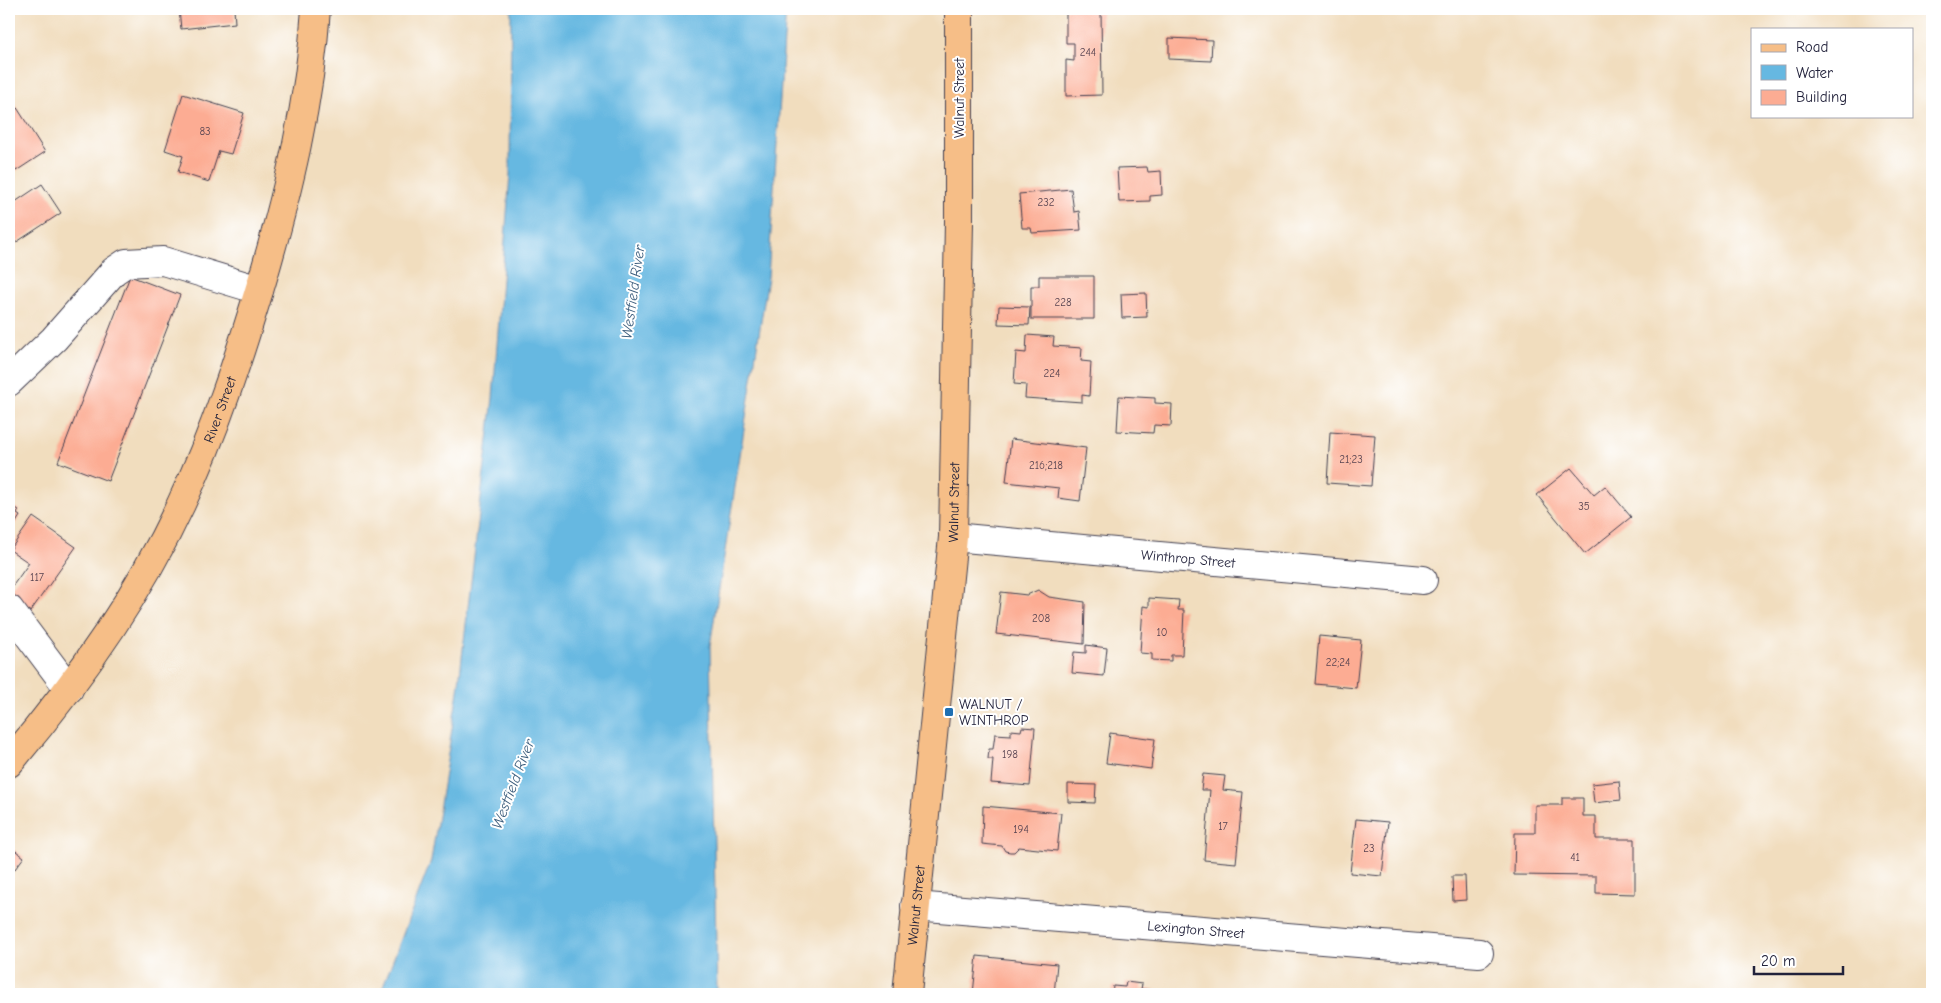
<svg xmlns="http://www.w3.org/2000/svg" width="1941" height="1003" viewBox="0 0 1941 1003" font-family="'Comic Neue',sans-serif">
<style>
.water{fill:#66b8e1;stroke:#446d8e}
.building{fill:#fcac93}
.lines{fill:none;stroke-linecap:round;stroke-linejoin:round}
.minor-casing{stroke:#413e4f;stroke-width:30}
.major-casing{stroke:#413e4f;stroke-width:30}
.minor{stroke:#fff;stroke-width:28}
.major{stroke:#f6be87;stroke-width:28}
.poi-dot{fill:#1f6fb2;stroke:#fff;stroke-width:2}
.labels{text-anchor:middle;stroke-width:4;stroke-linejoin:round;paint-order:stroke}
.number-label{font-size:11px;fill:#584451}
.street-label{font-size:14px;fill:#22223b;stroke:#fff}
.poi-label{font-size:14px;fill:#22223b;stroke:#fff;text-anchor:start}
.water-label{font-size:15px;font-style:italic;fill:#3d5e7d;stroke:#fff}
</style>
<rect width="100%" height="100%" fill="#fff"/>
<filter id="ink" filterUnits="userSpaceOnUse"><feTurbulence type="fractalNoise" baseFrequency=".02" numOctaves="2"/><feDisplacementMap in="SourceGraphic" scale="10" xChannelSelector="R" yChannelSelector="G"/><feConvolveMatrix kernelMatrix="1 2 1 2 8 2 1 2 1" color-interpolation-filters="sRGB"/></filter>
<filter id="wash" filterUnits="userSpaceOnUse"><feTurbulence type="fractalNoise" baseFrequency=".0096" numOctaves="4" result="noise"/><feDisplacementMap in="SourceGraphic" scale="20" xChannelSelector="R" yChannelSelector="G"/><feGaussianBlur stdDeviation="1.12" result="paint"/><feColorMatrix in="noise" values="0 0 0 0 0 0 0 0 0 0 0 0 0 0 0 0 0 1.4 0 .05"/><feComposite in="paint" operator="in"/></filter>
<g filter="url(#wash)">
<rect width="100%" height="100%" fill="#f1ddbe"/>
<!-- water -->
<path class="water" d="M511 9H786L768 277 710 646 717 994H380L431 861 458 691 493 398 510 174Z"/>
<g id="blocks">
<!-- building -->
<path class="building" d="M179 9H234L235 23 181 29Z
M1066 9H1101L1102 95 1066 96V60L1074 61V43H1066Z
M1169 38 1212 40 1211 61 1169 59Z
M183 94 244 113 231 154 219 151 209 182 178 172 183 156 165 150Z
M9 95 45 152 16 171 9 160Z
M1147 167 1148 172 1161 171 1162 195 1150 196V201L1119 202 1117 168Z
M42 184 61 213 9 247V206Z
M1071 189 1074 212 1079 211 1081 230 1032 233 1031 228H1022L1019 194Z
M130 276 180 295 108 481 58 462Z
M1039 276H1094V319H1031V286H1039Z
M1146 293 1147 317 1122 318 1121 294Z
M999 306 1030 307 1029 325 998 324Z
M1027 335 1054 337 1053 346 1082 348 1081 361 1091 362 1089 396 1082 395V402L1025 398 1026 385 1014 384 1016 352 1026 353Z
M1119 396 1155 398V403L1172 404 1171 426 1154 425 1153 433 1117 431Z
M1330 432 1375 435 1371 486 1327 483Z
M1011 439 1086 448 1080 501 1058 498 1059 488 1006 482Z
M1571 468 1594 495 1605 486 1631 517 1585 554 1537 495Z
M9 504 19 510 17 514 20 516 9 534Z
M33 517 76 547 30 612 9 597V591L29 563 10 550Z
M1038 590 1049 597 1085 602 1084 644 996 634 1001 592 1027 595Z
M1149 598 1179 600 1178 610H1184L1182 655H1171V661L1152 660V654L1140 653 1143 606 1149 607Z
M1319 636 1361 640 1356 688 1315 684Z
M1086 645 1107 648 1104 676 1072 673 1074 652 1086 653Z
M1022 727 1035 728 1030 786 991 783 993 759H988L989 749H993L995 734 1011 735V730L1021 731Z
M1110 733 1155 739 1151 769 1106 763Z
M1203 774 1225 776 1223 790 1243 792 1236 863 1204 860 1210 790H1201Z
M1619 781 1621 800 1594 803 1592 784Z
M1068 784 1096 785 1095 803 1068 802Z
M1562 798H1583V816H1596V839H1635V894L1596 893V876L1514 875 1515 833H1535V805H1562Z
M983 806 1061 813 1057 851 1019 847 1014 852H1010L1005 851 1002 846 982 844Z
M1356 819 1388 822 1382 876 1350 873Z
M9 846 24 857 9 877Z
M1452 876H1465L1466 900 1453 901Z
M977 956 1057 964 1054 994H973Z
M1126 982 1142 984 1141 989 1159 990 1158 994H1112L1113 986 1125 987Z"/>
</g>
</g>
<g filter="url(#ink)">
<use href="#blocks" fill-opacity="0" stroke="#413e4f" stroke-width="1"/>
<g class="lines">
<!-- minor casing -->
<g class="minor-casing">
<g id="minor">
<path d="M9 382 54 339 114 271 126 263 163 261 259 290"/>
<path id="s1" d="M953 537 1423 580"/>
<path d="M9 609 69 689"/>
<path id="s2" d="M915 906 1479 953"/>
</g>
</g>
<!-- major casing -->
<g class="major-casing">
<g id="major">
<path id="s3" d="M9 763C76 684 137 599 181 504 215 432 239 357 262 281 288 192 310 102 316 9"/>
<path id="s4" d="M907 994 953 537 959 222V9"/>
</g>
</g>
<!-- minor -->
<use href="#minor" class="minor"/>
<!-- major -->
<use href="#major" class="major"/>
</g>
</g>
<!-- markers -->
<rect class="poi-dot" x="944" y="707" width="10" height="10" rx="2.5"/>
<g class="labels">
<!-- number labels -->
<g class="number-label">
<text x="1088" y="56">244</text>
<text x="205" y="135">83</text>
<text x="1046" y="206">232</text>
<text x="1063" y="306">228</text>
<text x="1052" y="377">224</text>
<text x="1351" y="463">21;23</text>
<text x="1046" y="469">216;218</text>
<text x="1584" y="510">35</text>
<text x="37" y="581">117</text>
<text x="1041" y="622">208</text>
<text x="1162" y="636">10</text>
<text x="1338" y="666">22;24</text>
<text x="1010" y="758">198</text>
<text x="1223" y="830">17</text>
<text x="1021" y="833">194</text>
<text x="1369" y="852">23</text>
<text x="1575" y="861">41</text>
</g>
<!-- street labels -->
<g class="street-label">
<text transform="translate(959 98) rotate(-90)" y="5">Walnut Street</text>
<text dy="5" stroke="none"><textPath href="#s3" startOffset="414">River Street</textPath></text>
<text dy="5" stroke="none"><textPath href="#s4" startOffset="494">Walnut Street</textPath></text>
<text dy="5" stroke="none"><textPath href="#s1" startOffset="236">Winthrop Street</textPath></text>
<text dy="5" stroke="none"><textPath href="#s4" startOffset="89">Walnut Street</textPath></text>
<text dy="5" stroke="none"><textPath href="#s2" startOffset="282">Lexington Street</textPath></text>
</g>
<!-- poi labels -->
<g class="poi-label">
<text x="959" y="709">WALNUT /<tspan x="959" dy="16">WINTHROP</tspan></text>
</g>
<!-- water labels -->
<g class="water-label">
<text transform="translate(633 292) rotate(-82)" y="5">Westfield River</text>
<text transform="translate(513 784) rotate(-69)" y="5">Westfield River</text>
</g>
</g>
<!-- margin -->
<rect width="1941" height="1003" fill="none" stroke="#fff" stroke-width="30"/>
<!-- legend -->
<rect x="1751" y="28" width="162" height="90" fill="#ffffff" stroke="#a7a7b1"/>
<rect x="1761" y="44" width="25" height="8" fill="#f6be87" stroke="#a7a7b1"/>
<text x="1796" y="52" font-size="15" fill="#22223b">Road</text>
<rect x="1761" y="65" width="25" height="15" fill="#66b8e1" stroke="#a7a7b1"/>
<text x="1796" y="78" font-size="15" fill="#22223b">Water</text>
<rect x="1761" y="90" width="25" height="15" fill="#fcac93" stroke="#a7a7b1"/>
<text x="1796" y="102" font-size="15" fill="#22223b">Building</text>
<!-- scale -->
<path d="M1754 966v8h89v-8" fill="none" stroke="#22223b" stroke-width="2.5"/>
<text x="1761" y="966" font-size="15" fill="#22223b" stroke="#ffffff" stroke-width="4" paint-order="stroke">20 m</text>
</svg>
